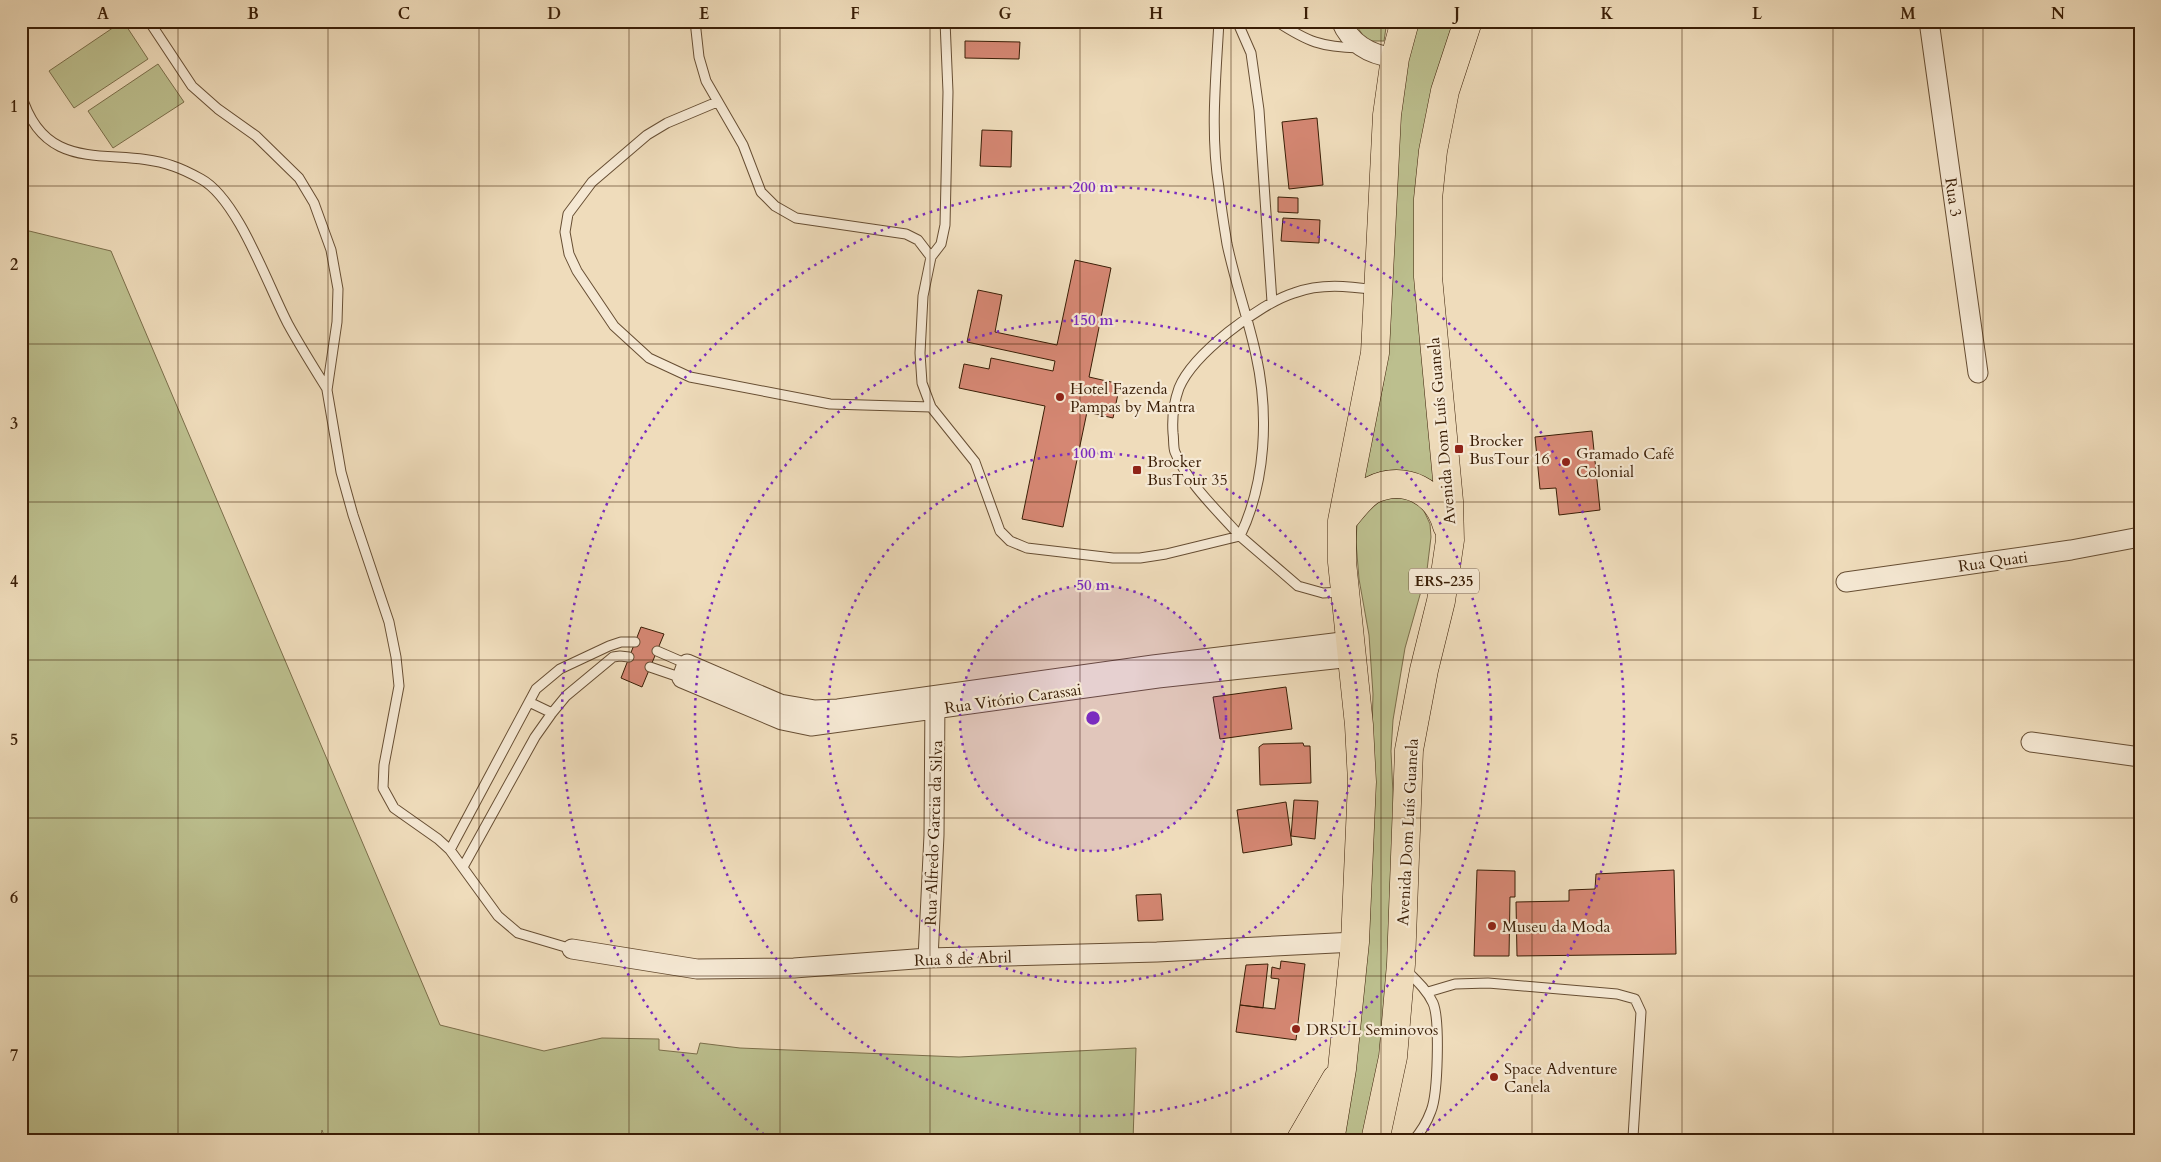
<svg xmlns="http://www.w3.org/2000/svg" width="2161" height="1162" viewBox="0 0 2161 1162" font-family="Cardo,serif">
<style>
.green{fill:#bcbf8e;stroke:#7b6e4a}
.building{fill:#d58773;stroke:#3a1e06}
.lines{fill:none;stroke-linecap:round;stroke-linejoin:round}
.service-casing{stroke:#674e33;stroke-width:11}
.minor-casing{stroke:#674e33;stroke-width:21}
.primary-casing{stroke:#3a1e06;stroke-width:29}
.service{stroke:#f5e8d3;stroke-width:9}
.minor{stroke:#f5e8d3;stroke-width:19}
.primary{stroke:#efdcbb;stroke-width:28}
.grid{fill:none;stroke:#3a1e06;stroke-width:1;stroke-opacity:0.55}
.ring{fill:none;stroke:#7b2cbf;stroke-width:2.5;stroke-dasharray:2.5 5}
.poi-dot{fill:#8f2418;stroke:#f5e8d3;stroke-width:2}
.labels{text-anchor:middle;stroke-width:4.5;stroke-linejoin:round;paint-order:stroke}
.shield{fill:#f5e8d3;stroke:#725b44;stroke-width:1}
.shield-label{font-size:15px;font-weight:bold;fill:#3a1e06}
.street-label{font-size:16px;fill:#3a1e06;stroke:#f5e8d3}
.poi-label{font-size:16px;fill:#3a1e06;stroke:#f5e8d3;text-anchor:start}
.centre{fill:#7b2cbf;stroke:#f5e8d3;stroke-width:2.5}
.ring-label{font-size:15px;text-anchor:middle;font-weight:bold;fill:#7b2cbf;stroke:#f5e8d3;stroke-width:4.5;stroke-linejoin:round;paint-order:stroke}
.neatline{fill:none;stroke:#3a1e06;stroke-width:2}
.grid-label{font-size:16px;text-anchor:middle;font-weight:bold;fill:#3a1e06}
</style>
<rect width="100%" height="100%" fill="#efdcbb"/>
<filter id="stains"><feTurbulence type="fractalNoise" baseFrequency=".004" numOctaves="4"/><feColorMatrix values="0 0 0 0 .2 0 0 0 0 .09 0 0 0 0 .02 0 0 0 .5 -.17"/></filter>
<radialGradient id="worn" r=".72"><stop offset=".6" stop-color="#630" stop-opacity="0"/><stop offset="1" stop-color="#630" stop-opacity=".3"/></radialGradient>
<!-- green -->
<path class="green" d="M123 21 148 59 74 108 49 71Z
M1353 21H1387L1384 41H1367Z
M1416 21H1456C1440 66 1427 109 1420 155L1434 486C1404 467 1388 464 1357 483L1382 390 1387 356 1393 185 1406 64Z
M158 64 184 102 113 148 88 111Z
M21 229 111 251 440 1025 544 1051 602 1038 659 1039V1050L697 1054 700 1043 740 1048 959 1057 1136 1048 1133 1141H326L322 1130 320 1141H21Z
M1380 498H1405L1416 502 1424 511 1430 524 1431 537 1427 570 1405 648 1393 720 1391 751 1396 859 1382 1044 1365 1141H1339L1368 869 1373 694 1369 635 1359 579 1356 542 1357 523Z"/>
<!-- building -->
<path class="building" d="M965 41 1020 42 1019 59 965 58Z
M1317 118 1323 185 1289 189 1282 122Z
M982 130 1012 131 1011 167 980 166Z
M1278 197 1298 198V213L1278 212Z
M1283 218 1320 220 1319 243 1281 241Z
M1075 260 1111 268 1089 377 1120 384 1113 418 1087 412 1063 527 1022 519 1045 406 959 388 964 364 989 369 991 358 1053 371 1055 361 967 342 978 290 1002 295 995 332 1057 345Z
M1592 431 1600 510 1559 515 1556 488 1540 489 1535 437Z
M641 627 664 634 642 687 621 678Z
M1286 687 1292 729 1220 739 1213 697Z
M1303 743 1304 746H1310L1311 783 1260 785 1259 747 1263 744Z
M1294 800 1318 801 1315 839 1291 836Z
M1286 802 1292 845 1243 853 1237 810Z
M1477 870 1515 871V897H1510L1509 956H1474Z
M1674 870 1676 954 1517 956 1516 902 1569 901V890L1595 889 1596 874Z
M1161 894 1163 920 1138 921 1136 895Z
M1281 961 1305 964 1296 1040 1236 1032 1240 1005 1275 1009 1279 979 1271 978 1272 967 1280 969Z
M1268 964 1263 1008 1240 1005 1246 965Z"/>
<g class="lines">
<!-- service casing -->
<g class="service-casing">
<path id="service" d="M149 21 192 86 218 109 256 136 299 178 314 203 331 250 338 289 337 322 327 390 341 472 353 515 389 622 396 657 399 686 384 765 383 788 394 808 438 839 450 850 498 916 518 933 572 949
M695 21 699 57 706 81 743 145 761 192 775 206 796 218 906 234 918 240 931 257
M945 21 948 92 945 225 941 244 931 257 923 296 920 353 922 383 931 407 975 462 1000 531 1010 541 1027 548 1113 558H1140L1166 554 1240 536 1298 586 1323 593 1342 592
M1219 21C1216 77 1210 133 1219 188 1221 207 1224 226 1227 244 1235 282 1248 318 1256 355 1269 414 1266 482 1240 536 1218 511 1188 484 1175 452 1173 447 1174 439 1173 433 1172 419 1174 402 1179 388 1193 354 1259 304 1294 293 1321 283 1348 286 1376 290
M1237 21 1251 53 1259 110 1272 302
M1276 21C1308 42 1321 47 1359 48
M21 32 24 21
M21 94C46 179 115 145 173 166 182 169 192 174 201 179 238 199 268 286 288 324 300 346 314 368 327 389
M717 102 667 123 647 135 592 182 568 214 565 232 569 254 577 271 614 326 649 358 690 377 830 404 931 407
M657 651 687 664
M650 667 682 678
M529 702 552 713
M450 850 536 689 560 669 609 646 621 642H635
M463 867 535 737 552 713 566 696 613 657 620 656 629 657
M1406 970C1416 980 1427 990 1433 1003 1440 1019 1438 1094 1431 1111 1427 1122 1421 1132 1413 1141
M1428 992 1455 984 1488 983 1617 994 1635 999 1641 1012 1633 1137"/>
</g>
<!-- minor casing -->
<g class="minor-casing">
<path id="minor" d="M1341 21C1351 45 1371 55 1395 58
M1929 21 1978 373
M1846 582 2071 550 2140 537
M1350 641 1153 665 838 709 815 710 780 704 687 664 682 678 782 720 811 726 1158 678 1352 657
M2031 742 2140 757
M572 949 697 969 794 968 928 958 1157 952 1355 942
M928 958 934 835 935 697"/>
</g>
<!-- primary casing -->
<g class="primary-casing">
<path id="primary" d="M1342 521C1351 511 1360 497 1372 490 1405 474 1438 492 1447 526
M1300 1141 1336 1079
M1330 1141 1342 1069 1355 942 1362 782 1359 725 1342 562V521L1375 353 1387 115 1395 58 1405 21
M1375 1141 1393 1057 1401 964 1409 750 1424 670 1441 601 1450 540 1449 501 1428 277V199L1433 151 1445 91 1468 21"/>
</g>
<!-- service -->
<use href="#service" class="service"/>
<!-- minor -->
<use href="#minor" class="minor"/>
<!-- primary -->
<use href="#primary" class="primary"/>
</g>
<!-- grid -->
<path class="grid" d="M178 21V1141M328 21V1141M479 21V1141M629 21V1141M780 21V1141M930 21V1141M1080 21V1141M1231 21V1141M1381 21V1141M1532 21V1141M1682 21V1141M1833 21V1141M1983 21V1141M21 186H2140M21 344H2140M21 502H2140M21 660H2140M21 818H2140M21 976H2140"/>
<!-- distance rings -->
<circle cx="1093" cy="718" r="133" fill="#7b2cbf" fill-opacity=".12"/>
<g class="ring">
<circle cx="1093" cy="718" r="133"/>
<circle cx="1093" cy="718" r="265"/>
<circle cx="1093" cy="718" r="398"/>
<path d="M770 1139A531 531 0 1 1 1416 1139"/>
</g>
<!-- markers -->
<g class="poi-dot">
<circle cx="1060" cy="397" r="5"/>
<rect x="1454" y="444" width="10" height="10" rx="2.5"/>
<circle cx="1566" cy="462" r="5"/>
<rect x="1132" y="465" width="10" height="10" rx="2.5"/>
<circle cx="1492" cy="926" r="5"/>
<circle cx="1296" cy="1029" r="5"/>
<circle cx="1494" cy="1077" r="5"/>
</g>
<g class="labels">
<!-- shield labels -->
<rect class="shield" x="1409" y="568.5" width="70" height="25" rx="4"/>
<g class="shield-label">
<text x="1444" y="586">ERS-235</text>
</g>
<!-- street labels -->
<g class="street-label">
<text transform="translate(1954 197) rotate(82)" y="6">Rua 3</text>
<text transform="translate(1441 431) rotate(-95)" y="6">Avenida Dom Luís Guanela</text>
<text transform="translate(1993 561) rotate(-8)" y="6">Rua Quati</text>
<text transform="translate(1013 698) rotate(-8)" y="6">Rua Vitório Carassai</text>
<text transform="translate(1407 832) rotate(-87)" y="6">Avenida Dom Luís Guanela</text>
<text transform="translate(933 833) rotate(-88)" y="6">Rua Alfredo Garcia da Silva</text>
<text transform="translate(963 958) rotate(-2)" y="6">Rua 8 de Abril</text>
</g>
<!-- poi labels -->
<g class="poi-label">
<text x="1070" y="394">Hotel Fazenda<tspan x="1070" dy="18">Pampas by Mantra</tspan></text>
<text x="1469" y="446">Brocker<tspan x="1469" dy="18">BusTour 16</tspan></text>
<text x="1576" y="459">Gramado Café<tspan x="1576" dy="18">Colonial</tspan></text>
<text x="1147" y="467">Brocker<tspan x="1147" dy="18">BusTour 35</tspan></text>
<text x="1502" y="932">Museu da Moda</text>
<text x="1306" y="1035">DRSUL Seminovos</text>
<text x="1504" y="1074">Space Adventure<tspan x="1504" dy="18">Canela</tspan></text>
</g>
</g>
<circle cx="1093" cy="718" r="8" class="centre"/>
<g class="ring-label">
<text x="1093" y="192">200 m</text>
<text x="1093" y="325">150 m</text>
<text x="1093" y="458">100 m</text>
<text x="1093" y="590">50 m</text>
</g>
<!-- margin -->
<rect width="2161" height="1162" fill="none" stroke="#efdcbb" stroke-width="55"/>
<rect x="28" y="28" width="2106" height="1106" class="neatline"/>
<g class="grid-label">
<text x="103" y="19">A</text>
<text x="253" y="19">B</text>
<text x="404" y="19">C</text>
<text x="554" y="19">D</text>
<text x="704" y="19">E</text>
<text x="855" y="19">F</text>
<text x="1005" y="19">G</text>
<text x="1156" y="19">H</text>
<text x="1306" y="19">I</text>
<text x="1457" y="19">J</text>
<text x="1607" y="19">K</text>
<text x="1757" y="19">L</text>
<text x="1908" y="19">M</text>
<text x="2058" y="19">N</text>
<text x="14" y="112">1</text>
<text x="14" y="270">2</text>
<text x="14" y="429">3</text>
<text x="14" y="587">4</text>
<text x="14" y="745">5</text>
<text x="14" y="903">6</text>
<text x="14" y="1061">7</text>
</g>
<rect width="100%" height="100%" filter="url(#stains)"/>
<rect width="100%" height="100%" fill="url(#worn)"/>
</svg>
